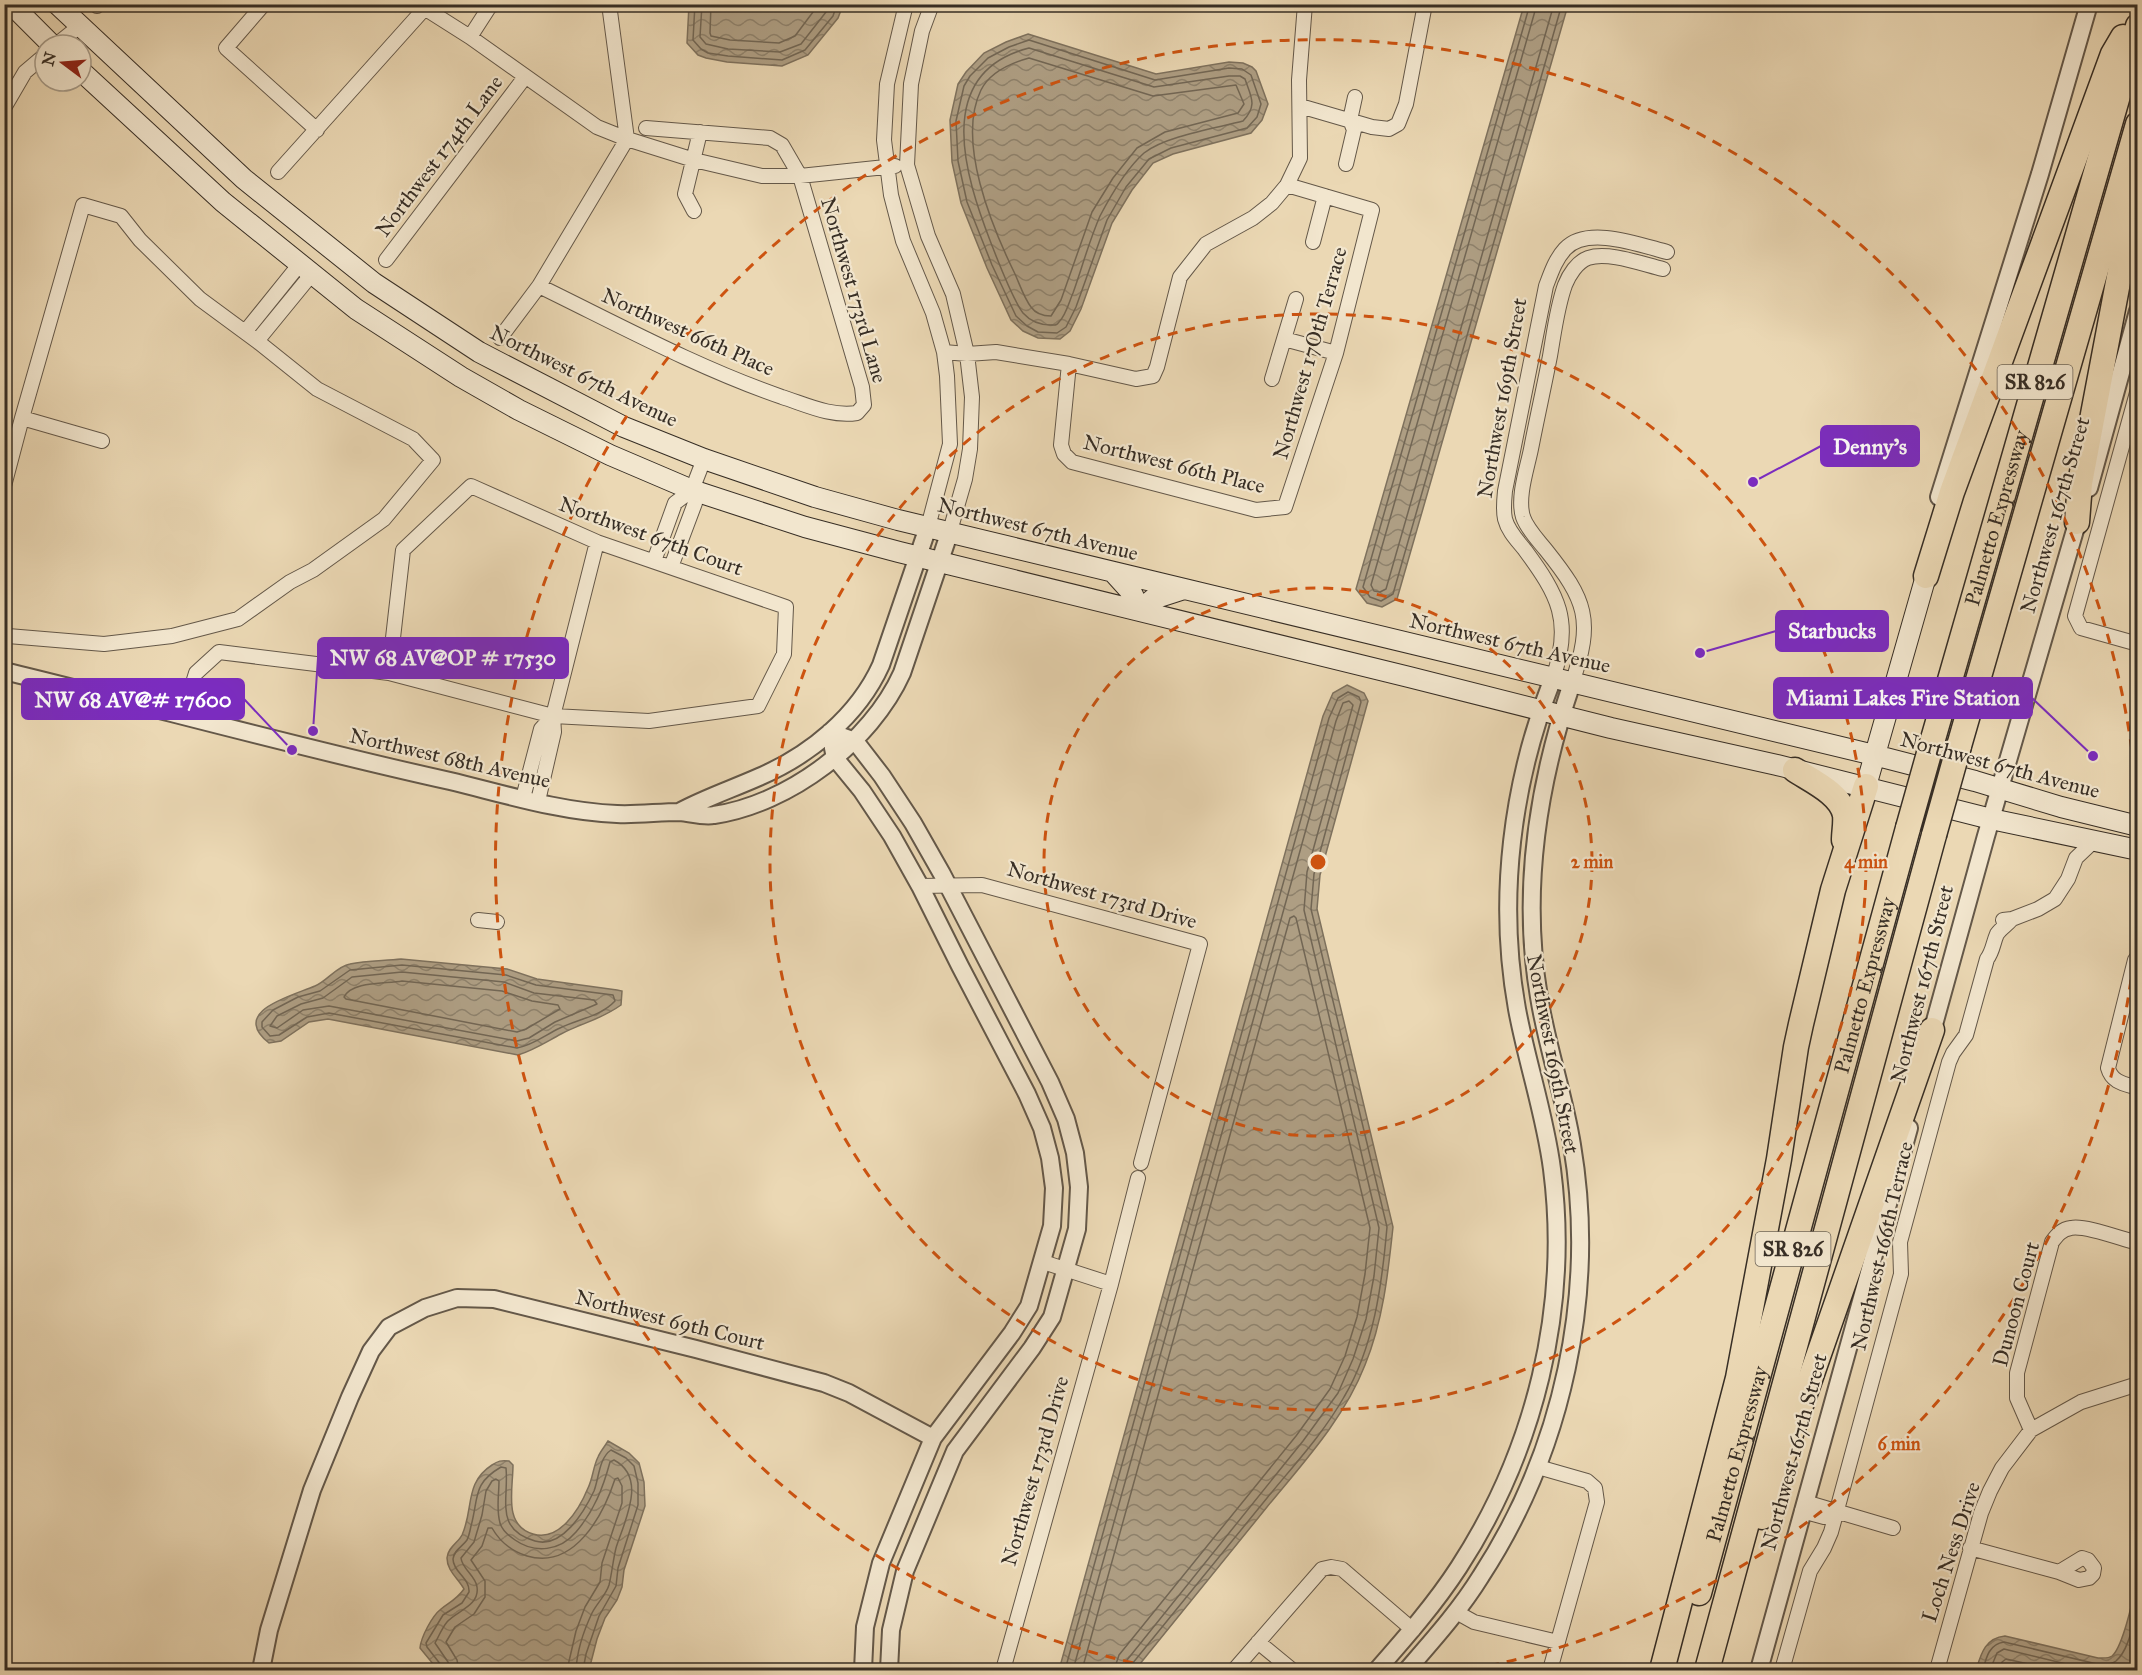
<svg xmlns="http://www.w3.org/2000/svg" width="2142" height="1675" viewBox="0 0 2142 1675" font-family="'IM FELL Great Primer',serif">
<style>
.water{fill:url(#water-waves);stroke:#7e715d;stroke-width:1.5}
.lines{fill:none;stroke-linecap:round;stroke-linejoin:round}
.shore{stroke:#726654;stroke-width:1.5}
.minor-casing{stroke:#645849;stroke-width:16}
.tertiary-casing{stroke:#645849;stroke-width:20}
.secondary-casing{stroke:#372e25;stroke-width:22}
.motorway-casing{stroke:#372e25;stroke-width:27}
.minor{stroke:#f2e6ce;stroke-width:14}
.tertiary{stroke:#f2e6ce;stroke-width:16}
.secondary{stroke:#f2e6ce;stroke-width:20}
.motorway{stroke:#ebd8b4;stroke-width:24}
.motorway-bridge-casing{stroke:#372e25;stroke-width:27;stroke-linecap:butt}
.motorway-bridge{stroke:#ebd8b4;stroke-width:24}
.ring{fill:none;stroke:#cd5310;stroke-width:3;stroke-dasharray:10 8}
.labels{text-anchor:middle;stroke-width:4.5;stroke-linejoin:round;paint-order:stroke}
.shield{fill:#f2e6ce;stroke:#6f6558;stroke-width:1.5}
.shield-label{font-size:20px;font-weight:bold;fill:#372e25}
.street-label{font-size:21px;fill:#372e25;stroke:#f2e6ce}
.centre{fill:#cd5310;stroke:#f2e6ce;stroke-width:3}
.ring-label{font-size:18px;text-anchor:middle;font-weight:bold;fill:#cd5310;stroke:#f2e6ce;stroke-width:4.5;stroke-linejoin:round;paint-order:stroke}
.leader{fill:none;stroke:#7b2cbf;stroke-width:2}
.callout-dot{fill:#7b2cbf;stroke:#f2e6ce;stroke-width:2}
.callout{fill:#7b2cbf;stroke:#7b2cbf;stroke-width:2}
.callout-label{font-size:22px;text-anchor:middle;font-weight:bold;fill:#fff}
</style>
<defs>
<pattern id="water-waves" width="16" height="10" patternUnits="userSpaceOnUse" patternTransform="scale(1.5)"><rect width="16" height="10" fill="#ae9e83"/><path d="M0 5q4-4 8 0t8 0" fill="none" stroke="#8e816b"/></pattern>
</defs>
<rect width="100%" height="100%" fill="#ebd8b4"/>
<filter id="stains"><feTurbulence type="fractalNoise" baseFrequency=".00333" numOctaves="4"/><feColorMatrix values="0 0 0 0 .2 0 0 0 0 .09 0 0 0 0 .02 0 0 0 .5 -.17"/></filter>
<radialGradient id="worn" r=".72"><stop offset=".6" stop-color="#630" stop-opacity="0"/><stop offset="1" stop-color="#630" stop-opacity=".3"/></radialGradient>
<!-- water -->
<path class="water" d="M689 5V4L843 5 838 18 808 55 782 66 727 62 706 58 698 55 687 43Z
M1524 5H1568L1397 599 1382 607 1367 603 1356 589Z
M1028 34 1156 74 1229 62 1243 63 1252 67 1256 71 1268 104 1262 120 1251 133 1173 154 1153 163 1132 190 1112 223 1081 309 1070 331 1060 339 1038 338 1023 331 1011 320 987 268 961 203 952 162 950 120 958 84 966 72 984 53 1006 42Z
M1347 685 1364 693 1368 701 1320 875 1317 909 1393 1227C1388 1274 1383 1321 1365 1365 1344 1419 1303 1463 1267 1507 1223 1562 1179 1616 1135 1670H1059L1323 716 1333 693Z
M401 959 507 969 537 979 617 990 622 991 621 1005C600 1020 582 1023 561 1034 546 1042 534 1050 518 1055L328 1019 309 1022 281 1041 269 1043C229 1011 292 996 315 986 327 981 337 966 350 964 367 960 385 961 401 959Z
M608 1441 629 1453 639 1463 644 1482 645 1506 624 1570 622 1587 617 1600 605 1618 597 1639 589 1670H438L420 1648C421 1637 432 1616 441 1609 450 1602 457 1599 464 1589 458 1578 447 1571 447 1558 448 1547 458 1543 462 1535 474 1509 464 1483 492 1465 498 1461 501 1460 509 1461L513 1465C513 1490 503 1525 533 1534 559 1542 579 1510 588 1488 593 1478 593 1467 598 1457 600 1452 605 1446 608 1441Z
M2137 1583V1670H1976C1981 1654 1985 1638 2005 1636L2098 1658C2103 1658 2108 1659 2112 1656 2123 1647 2133 1598 2137 1583Z"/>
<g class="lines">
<!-- shore -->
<path class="shore" d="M695 4 693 40 701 49 708 53 728 56 782 60 805 50 833 16 837 4
M702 4 700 37 706 44 728 49 780 52 801 44 826 12 829 4
M711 4 710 33 711 36 730 40 779 43 795 36 819 4
M1530 4 1363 587 1370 597 1381 601 1393 594 1562 4
M1537 4 1371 585 1374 591 1380 592 1386 589 1554 4
M1029 40 1155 80 1229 68 1242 69 1251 75 1261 104 1257 117 1247 128 1171 148 1149 159 1126 187 1107 220 1076 307 1066 327 1057 333 1038 332 1027 326 1016 316 992 265 967 202 958 161 956 121 964 86 970 76 988 58 1009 47Z
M1029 48 1154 87 1229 76H1240L1245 79C1251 97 1258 105 1243 121 1217 128 1165 136 1144 153 1126 169 1111 195 1100 216 1089 241 1082 268 1073 293 1069 302 1066 315 1059 322 1056 326 1055 325 1051 325 1040 325 1031 322 1023 313 1012 298 998 261 991 243 965 176 932 73 1029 48Z
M1029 58 1153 96 1236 85 1244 104 1238 113 1165 132 1137 148 1113 178 1092 212 1061 300 1051 316C1043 316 1036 314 1031 307 1024 298 1020 285 1015 274 992 227 956 141 981 90 990 72 1011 63 1029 58Z
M402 965 506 975 536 985 613 995 615 1001C601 1016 579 1019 560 1028 545 1035 534 1045 517 1048L329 1013 307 1017 279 1035 270 1036 262 1027V1022L273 1010 298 997 320 991 350 970Z
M402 972 504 982 534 993 594 1000 597 1004 555 1022 529 1038 517 1041 329 1006 303 1010 277 1028 270 1026 277 1016 301 1004 323 998 352 977Z
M402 981 502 991 532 1001 558 1005 560 1009 526 1029 517 1032 346 999 344 997C352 981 385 984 402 981Z
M442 1670 441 1665 427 1647 426 1643 443 1615 462 1603 469 1592C470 1578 453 1572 453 1559 454 1550 462 1547 467 1540 469 1536 470 1531 471 1526 479 1497 472 1484 501 1467L506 1468C509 1500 494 1529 535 1541 562 1549 584 1512 594 1491 599 1478 599 1458 611 1450L626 1458 634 1466 638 1483V1505L618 1568 616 1586 599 1616 586 1654 583 1670
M450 1670 448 1662 435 1643C439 1636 442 1628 447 1622 456 1611 480 1606 477 1587 476 1576 462 1569 461 1558L474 1542 482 1515 486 1491 492 1481 496 1479 499 1481C499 1495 496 1509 500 1523 502 1530 509 1536 515 1540 535 1554 560 1551 576 1532 594 1511 603 1488 610 1462L614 1460C648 1478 624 1522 616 1548 613 1560 612 1573 609 1585 606 1595 597 1603 592 1613 584 1630 577 1651 576 1670
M459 1670 457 1660 446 1642 455 1627 474 1614 485 1597V1581L471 1560 482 1546 488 1528H492C500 1542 511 1551 527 1556 574 1570 603 1516 615 1479L618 1478 622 1486V1503L602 1563 600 1582 585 1607 576 1631 567 1670
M1065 1670 1329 718 1338 698 1348 692 1359 697 1361 702 1314 874 1311 909 1387 1227C1382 1284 1374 1347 1344 1397 1323 1434 1293 1466 1267 1498 1222 1554 1177 1609 1132 1664L1131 1670
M1073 1670 1336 721 1343 703 1349 701 1353 705 1307 872 1304 910 1379 1228 1374 1276 1366 1319 1353 1359 1338 1393 1303 1441 1127 1660 1123 1670
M1082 1670 1290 918 1294 916 1296 918 1370 1228 1365 1274 1357 1317 1345 1356 1330 1389 1296 1436 1119 1655 1114 1670
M1983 1670C1986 1658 1989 1644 2004 1642L2097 1664C2104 1664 2111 1665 2116 1661 2130 1649 2133 1621 2138 1605
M1990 1670 1997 1653 2004 1649 2091 1670
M2000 1670 2002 1662 2006 1659 2056 1670"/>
<!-- minor casing -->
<g class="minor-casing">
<path id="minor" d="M264 4 226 48 317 130
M418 4 470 37 597 127 627 139 694 160 762 176H800L895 166
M906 4 887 84 884 140 891 195 903 241 933 313 944 352 947 376 950 444 928 527
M932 4 922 31 911 84 907 165 928 236 953 294 967 354 972 397 970 449 965 479 950 531
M97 6 99 4
M470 37 490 6 496 4
M56 45 81 25
M1300 106 1372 127 1389 129 1398 124 1406 104 1425 4
M4 108 25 72 45 55
M1346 164 1354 130 1350 120 1355 97
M278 172 425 8
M694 211 685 194 700 132
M1313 242 1325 196
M386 260 525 77
M539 286C619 325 698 368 782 397 807 405 831 417 857 413L864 405 862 387 800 176 782 145 770 138 646 128
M245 332 299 265
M4 336V344
M500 338 539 286 627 139 609 4
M1284 339 1336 353
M257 341 311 275
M944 352 967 354 996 352 1069 364 1136 379 1153 376 1157 367 1180 277 1206 244 1253 218 1272 203 1287 185 1300 158 1299 80 1305 4
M1069 364 1061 445 1064 454 1072 462 1256 510 1285 507 1336 353 1372 210 1287 185
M1272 379 1296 299
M2138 389 2075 616 2081 628 2138 644
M22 418 102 441
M4 486 22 418 83 205 121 216 140 240 200 299 257 341 317 389 413 439 433 460 384 519 313 570 290 582 238 619 172 636 104 644 8 636 4 634
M654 561 675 503 692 490
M671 567 695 503 692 490 704 459
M1553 678C1573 621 1558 595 1525 550 1517 540 1508 531 1505 519 1503 510 1504 501 1505 491L1546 286C1551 273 1555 260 1565 249 1587 225 1640 245 1667 252
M1572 683C1594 620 1586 600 1546 550 1538 540 1527 529 1523 517 1517 497 1527 469 1531 449 1537 418 1544 387 1550 356 1554 333 1557 307 1565 285 1569 275 1577 262 1588 258 1608 251 1642 264 1663 269
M183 715 196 673 219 652 389 673 553 716 649 721 758 706 784 654 786 607 597 542 471 486 403 550 389 673
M523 798 541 729 553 716
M538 801 554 732 553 716 597 542
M920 886 982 885 1200 944 1141 1163
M478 920 497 922
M2003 920 2012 919 2038 909 2055 899 2068 879 2076 858 2095 840
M2138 956 2135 960 2108 1068C2112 1083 2125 1084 2138 1088
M1043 1262 1111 1284
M2031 1430 2017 1398V1373L2052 1242C2057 1235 2062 1229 2071 1228 2086 1225 2121 1239 2138 1243
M1538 1467 1587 1481 1595 1488 1597 1502 1550 1670
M1805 1502 1893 1528
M1802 1511 1824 1517 1836 1512
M1970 1548 2059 1572 2079 1580 2089 1578 2093 1574 2094 1568 2088 1560 2082 1558 2059 1572
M1456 1612 1474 1622 1558 1642
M1258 1642 1292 1670
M1003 1670 1111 1284 1138 1178
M1234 1670 1322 1569 1331 1567 1342 1569 1413 1630
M1782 1670 1810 1571 1824 1548 1831 1532 1901 1274 1900 1242 1949 1062 1953 1053 1966 1035 1987 959C1993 951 1993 943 1997 934 2001 928 2007 925 2012 919
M1937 1670 1981 1513 1990 1491 2002 1468 2031 1430 2081 1402 2138 1384"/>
</g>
<!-- tertiary casing -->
<g class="tertiary-casing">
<path id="tertiary" d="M2089 488 2138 311
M1939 497 2040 174 2089 4
M4 671C153 707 300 748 450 781 504 794 561 812 617 814 638 815 659 812 680 812 691 813 703 817 714 815 789 804 871 742 902 673L950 531
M830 732 855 741 882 776 913 823 942 874 1050 1082 1066 1119 1075 1153 1079 1187 1077 1229 1052 1317 1032 1348 955 1451 905 1571 891 1630 889 1670
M833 748 835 758 862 791 892 836 920 886 960 966 1027 1094 1042 1128 1050 1158 1054 1188 1052 1226 1029 1306 1012 1333 933 1438 881 1563 865 1627 863 1670
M679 812C705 798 732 789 759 777 810 755 858 716 881 665L928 527
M1930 1039 1986 836 2080 513
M261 1670 269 1630 312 1490 350 1397 371 1351 389 1327 425 1308 457 1298 494 1299 696 1349 824 1383 849 1393 933 1438
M1377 1670C1406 1637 1435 1604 1459 1567 1535 1450 1570 1308 1552 1169 1545 1115 1527 1063 1517 1009 1497 898 1512 782 1553 678
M1407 1670C1433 1640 1460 1610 1481 1576 1563 1450 1597 1293 1572 1145 1564 1095 1547 1047 1539 997 1521 891 1538 783 1572 683
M1759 1670 1909 1128"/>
</g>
<!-- secondary casing -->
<g class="secondary-casing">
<path id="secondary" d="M11 4 52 45
M57 4 244 179 374 283 479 352 624 427 704 459 815 497 898 520 1874 755 1975 781 2061 807 2138 826
M81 71 223 202 356 309 461 377 519 410 610 455 692 490 805 527 899 552 1409 677 1611 728 1777 765 1991 819 2138 850
M1113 572 1132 593 1140 610 1153 599 1184 589
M1866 786 1926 576"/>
</g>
<!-- motorway casing -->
<g class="motorway-casing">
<g id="motorway">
<path d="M2077 522 2080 483 2129 224 2138 191"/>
<path d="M1926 576 1952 492 2113 54 2123 37"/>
<path id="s1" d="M1933 739 2138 26"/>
<path d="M1959 746 2138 124"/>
<path d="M1795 770C1812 781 1841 794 1845 815 1846 823 1844 832 1844 840"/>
<path d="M1762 1517 1932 1030"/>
<path id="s2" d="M1699 1593 1908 828"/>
<path d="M1662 1670 1738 1378 1779 1159 1796 1047 1801 1024 1833 890 1866 786"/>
<path d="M1707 1670 1934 835"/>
</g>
</g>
<!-- minor -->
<use href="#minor" class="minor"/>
<!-- tertiary -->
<use href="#tertiary" class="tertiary"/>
<!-- secondary -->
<use href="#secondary" class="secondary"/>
<!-- motorway -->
<use href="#motorway" class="motorway"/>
<!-- motorway-bridge casing -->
<g class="motorway-bridge-casing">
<path id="motorway-bridge" d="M1908 828 1933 739
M1934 835 1959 746"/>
</g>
<!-- motorway-bridge -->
<use href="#motorway-bridge" class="motorway-bridge"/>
</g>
<!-- distance rings -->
<g class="ring">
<circle cx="1318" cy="862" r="274"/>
<circle cx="1318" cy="862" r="548"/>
<path d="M2137 926A822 822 0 0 1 1468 1670M1168 1670A822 822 0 1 1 2137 798"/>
</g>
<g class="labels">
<!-- shield labels -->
<g class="shield">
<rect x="1997.5" y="365" width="75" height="34" rx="4.5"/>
<rect x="1755.5" y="1232" width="75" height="34" rx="4.5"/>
</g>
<g class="shield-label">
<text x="2035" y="389">SR 826</text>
<text x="1793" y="1256">SR 826</text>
</g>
<!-- street labels -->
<g class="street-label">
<text transform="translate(439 156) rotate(-53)" y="7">Northwest 174th Lane</text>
<text transform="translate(854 290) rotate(74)" y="7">Northwest 173rd Lane</text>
<text transform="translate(688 332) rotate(24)" y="7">Northwest 66th Place</text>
<text transform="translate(1310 353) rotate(-74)" y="7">Northwest 17Oth Terrace</text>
<text transform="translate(584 376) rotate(26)" y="7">Northwest 67th Avenue</text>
<text transform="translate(1502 398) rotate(-80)" y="7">Northwest 169th Street</text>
<text transform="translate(1174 464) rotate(14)" y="7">Northwest 66th Place</text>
<text transform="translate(2055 515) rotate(-74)" y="7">Northwest 167th Street</text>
<text dy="7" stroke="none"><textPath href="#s1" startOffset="230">Palmetto Expressway</textPath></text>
<text transform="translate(1038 529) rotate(14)" y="7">Northwest 67th Avenue</text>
<text transform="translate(651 536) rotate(20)" y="7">Northwest 67th Court</text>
<text transform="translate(1510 643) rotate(13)" y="7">Northwest 67th Avenue</text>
<text transform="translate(450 758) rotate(13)" y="7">Northwest 68th Avenue</text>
<text transform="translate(2000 765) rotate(15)" y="7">Northwest 67th Avenue</text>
<text transform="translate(1102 895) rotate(16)" y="7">Northwest 173rd Drive</text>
<text transform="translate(1922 984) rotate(-76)" y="7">Northwest 167th Street</text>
<text dy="7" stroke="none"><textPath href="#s2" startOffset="630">Palmetto Expressway</textPath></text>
<text transform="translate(1553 1054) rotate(79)" y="7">Northwest 169th Street</text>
<text transform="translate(1882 1246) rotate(-77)" y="7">Northwest 166th Terrace</text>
<text transform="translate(2016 1304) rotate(-75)" y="7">Dunoon Court</text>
<text transform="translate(670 1320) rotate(14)" y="7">Northwest 69th Court</text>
<text transform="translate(1794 1452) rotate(-75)" y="7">Northwest 167th Street</text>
<text dy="7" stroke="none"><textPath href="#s2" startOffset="144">Palmetto Expressway</textPath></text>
<text transform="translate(1035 1471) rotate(-74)" y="7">Northwest 173rd Drive</text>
<text transform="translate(1951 1552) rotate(-72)" y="7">Loch Ness Drive</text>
</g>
</g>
<circle cx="1318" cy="862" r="9" class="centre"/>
<g class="ring-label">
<text x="1592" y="868">2 min</text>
<text x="1866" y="868">4 min</text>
<text x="1899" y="1450">6 min</text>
</g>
<!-- callouts -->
<path class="leader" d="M1753 482L1821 446M1700 653L1776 631M313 731L318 658M2093 756L2032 698M292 750L244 699"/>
<g class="callout-dot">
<circle cx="1753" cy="482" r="6"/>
<circle cx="1700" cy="653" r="6"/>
<circle cx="313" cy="731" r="6"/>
<circle cx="2093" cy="756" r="6"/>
<circle cx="292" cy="750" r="6"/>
</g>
<g class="callout">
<rect x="1821" y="426" width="98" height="40" rx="6"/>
<rect x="1776" y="611" width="112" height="40" rx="6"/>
<rect x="318" y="638" width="250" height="40" rx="6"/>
<rect x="1774" y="678" width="258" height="40" rx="6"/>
<rect x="22" y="679" width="222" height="40" rx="6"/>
</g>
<g class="callout-label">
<text x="1870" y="454">Denny's</text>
<text x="1832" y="638">Starbucks</text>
<text x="443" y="665">NW 68 AV@OP # 17530</text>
<text x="1903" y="705">Miami Lakes Fire Station</text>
<text x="133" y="707">NW 68 AV@# 17600</text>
</g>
<!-- margin -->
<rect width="2142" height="1675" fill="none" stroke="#ebd8b4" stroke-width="24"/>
<rect x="6" y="6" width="2130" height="1663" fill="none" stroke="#372e25" stroke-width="3"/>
<rect x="12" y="12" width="2118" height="1651" fill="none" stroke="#372e25" stroke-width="1.5"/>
<!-- north arrow -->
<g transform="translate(63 63) rotate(286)"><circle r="28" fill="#f2e6ce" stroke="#a79c8a" stroke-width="1.5"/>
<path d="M0-4.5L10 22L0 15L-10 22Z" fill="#8f2418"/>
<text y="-9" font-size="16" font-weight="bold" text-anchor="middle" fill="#372e25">N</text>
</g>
<rect width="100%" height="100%" filter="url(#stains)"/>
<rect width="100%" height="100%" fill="url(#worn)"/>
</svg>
